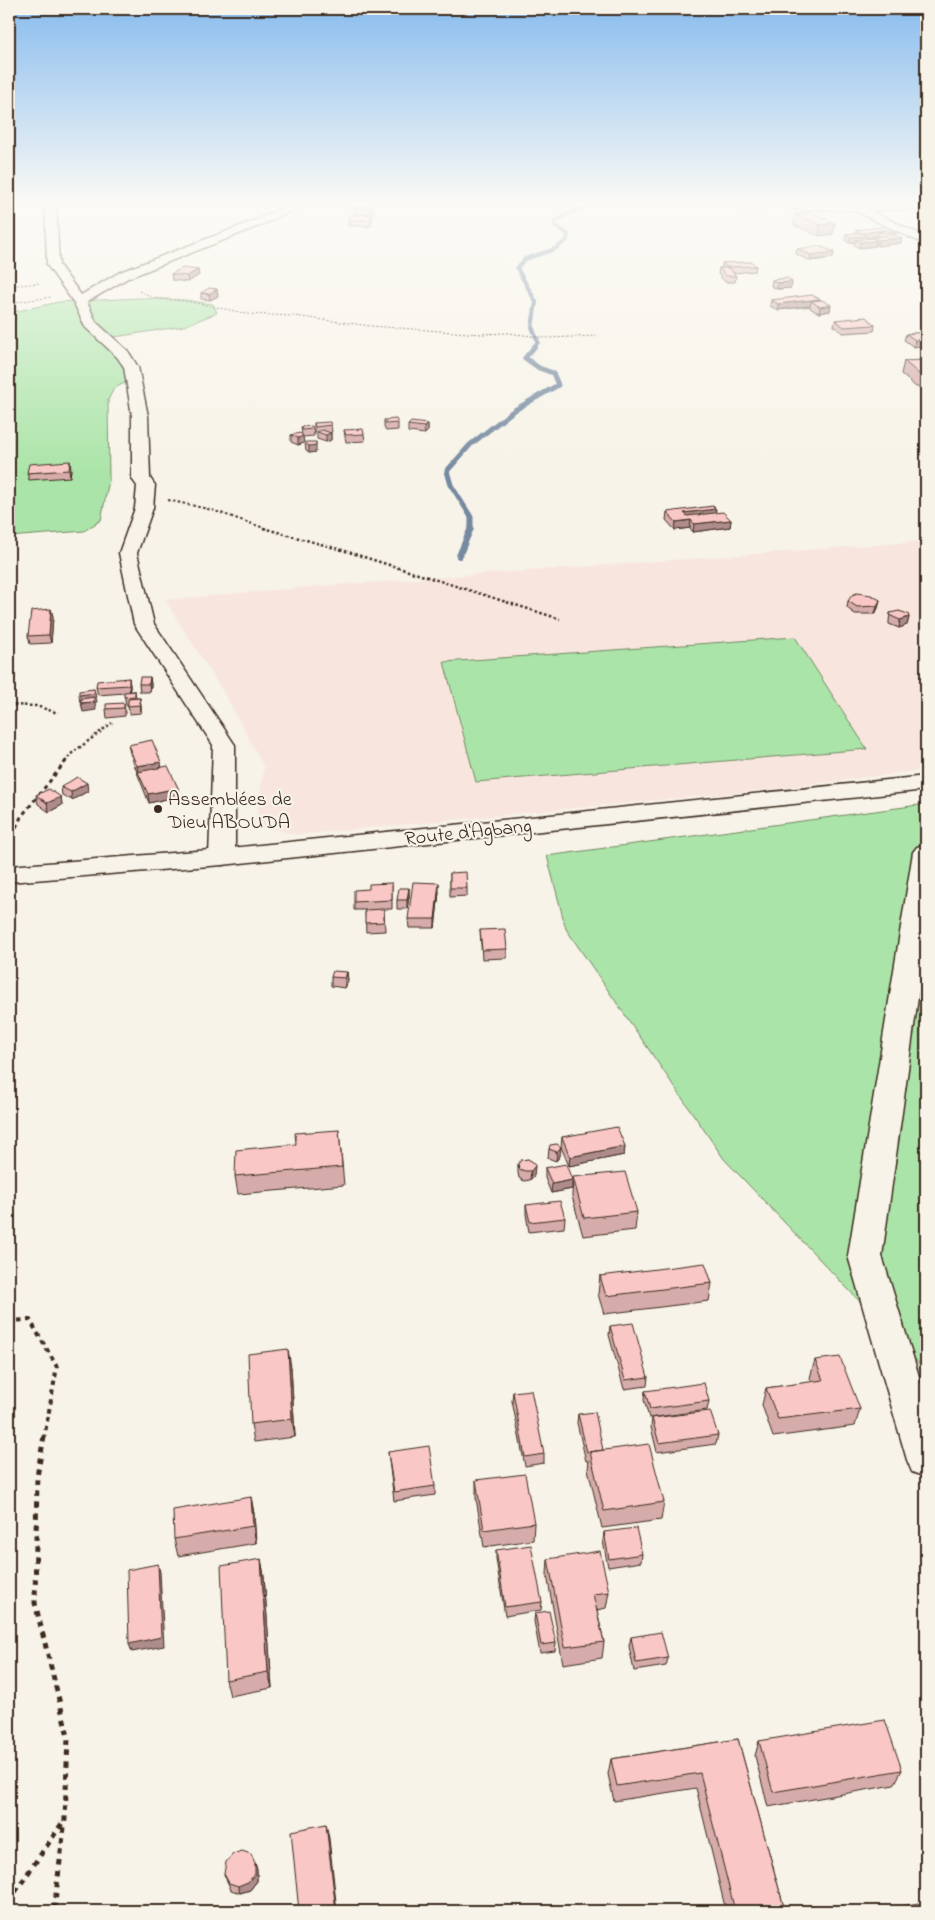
<svg xmlns="http://www.w3.org/2000/svg" width="935" height="1920" viewBox="0 0 935 1920" font-family="'Indie Flower',sans-serif">
<style>
.built{fill:#f8e6de}
.green{fill:#abe4a8;stroke:#738763}
.lines{fill:none;stroke-linecap:round;stroke-linejoin:round}
.stream-far2{stroke:#7589a0;stroke-width:4}
.stream-far1{stroke:#7589a0;stroke-width:5}
.stream{stroke:#7589a0;stroke-width:6}
.minor-casing{stroke:#3b2a1e;stroke-width:3}
.secondary-casing{stroke:#3b2a1e;stroke-width:3}
.path-far5{stroke:#3b2a1e;stroke-width:1;stroke-dasharray:2 2;stroke-linecap:butt}
.path-far4{stroke:#3b2a1e;stroke-width:2;stroke-dasharray:2.5 2.5;stroke-linecap:butt}
.path-far3{stroke:#3b2a1e;stroke-width:2.5;stroke-dasharray:2.5 2.5;stroke-linecap:butt}
.path-far2{stroke:#3b2a1e;stroke-width:3;stroke-dasharray:4 4;stroke-linecap:butt}
.path-far1{stroke:#3b2a1e;stroke-width:4;stroke-dasharray:4.5 4.5;stroke-linecap:butt}
.path{stroke:#3b2a1e;stroke-width:5;stroke-dasharray:5.5 5.5;stroke-linecap:butt}
.minor{fill:#f7f3e8;fill-rule:evenodd}
.secondary{fill:#f7f3e8;fill-rule:evenodd}
.wall{fill:#d6acaa;stroke:#3b2a1e;fill-rule:evenodd}
.shaded-wall{fill:#ae8c8b;stroke:#3b2a1e}
.building{fill:#f9c8c6;stroke:#3b2a1e}
.poi-dot{fill:#3b2a1e;stroke:#f7f3e8;stroke-width:2}
.labels{text-anchor:middle;stroke-width:4.5;stroke-linejoin:round;paint-order:stroke}
.poi-label{font-size:20px;fill:#3b2a1e;stroke:#f7f3e8;text-anchor:start}
.street-label{font-size:20px;fill:#3b2a1e;stroke:#f7f3e8}
</style>
<rect width="100%" height="100%" fill="#f7f3e8"/>
<filter id="ink" filterUnits="userSpaceOnUse"><feTurbulence type="fractalNoise" baseFrequency=".02" numOctaves="2"/><feDisplacementMap in="SourceGraphic" scale="10" xChannelSelector="R" yChannelSelector="G"/><feConvolveMatrix kernelMatrix="1 2 1 2 8 2 1 2 1" color-interpolation-filters="sRGB"/></filter>
<g filter="url(#ink)">
<!-- built -->
<path class="built" d="M926 541V770L774 789 297 835 255 825 264 767 227 698 165 600 296 588Z"/>
<!-- green -->
<path class="green" d="M140 298 184 300 213 304 217 313 184 326 102 339 130 365 127 382 114 388 108 400 109 480 101 520 84 531 9 537V313L59 302Z
M795 637 867 749 476 782 444 662Z
M926 804V1371L724 1159 566 929 547 856Z"/>
<g class="lines">
<!-- stream-far2 -->
<path class="stream-far2" d="M534 347 538 342 532 327 536 302 517 268 525 259 555 249 567 240 568 234 555 226V221L588 204"/>
<!-- stream-far1 -->
<path class="stream-far1" d="M471 529V517L451 485 447 471 470 445 513 411 558 385 553 373 539 368 525 358 535 346"/>
<!-- stream -->
<path class="stream" d="M459 556 471 528"/>
<!-- minor casing -->
<g class="minor-casing">
<path id="minor" d="M45 204H56L59 265 81 295 120 272 256 220 290 204H304L264 224 128 278 87 302 96 322 128 351 138 367 148 416 150 478 155 485 153 508 137 553 154 624 235 745V857L231 862 222 865 213 862 209 857 213 745 134 624 119 553 135 508 137 486 132 479V416L124 367 117 357 85 327 74 303 47 265Z
M795 204H926V209L869 210 926 237V245L853 210 791 209 789 207Z
M926 844V940L882 1256 926 1399V1477L912 1472 907 1460 848 1256 913 852 917 847Z"/>
</g>
<!-- secondary casing -->
<g class="secondary-casing">
<path id="secondary" d="M926 776V790L222 865 9 882V866L222 849Z"/>
</g>
<!-- path-far5 -->
<path class="path-far5" d="M9 286 40 283
M139 291 158 299 186 301 249 314 294 316 371 326 482 334 508 333 546 338 597 336
M9 303 51 297"/>
<!-- path-far4 -->
<path class="path-far4" d="M168 500 212 510 267 529"/>
<!-- path-far3 -->
<path class="path-far3" d="M263 528 342 550 560 619
M9 705 36 706 58 713
M65 762 71 754 112 723"/>
<!-- path-far2 -->
<path class="path-far2" d="M9 842 21 817 66 761"/>
<!-- path-far1 -->
<path class="path-far1" d="M9 1321 30 1320 57 1367 44 1438"/>
<!-- path -->
<path class="path" d="M44 1436 37 1477 35 1603 68 1736 65 1819 54 1911
M9 1901 65 1819"/>
<!-- minor -->
<use href="#minor" class="minor"/>
<!-- secondary -->
<use href="#secondary" class="secondary"/>
</g>
<!-- wall -->
<path class="wall" d="M716 204H730V205L718 206Z
M735 204H761L760 209H737L735 206Z
M374 206V211L373 214H354V208Z
M810 212 833 234 819 236 794 225 795 214Z
M372 215V220L371 226H348V220Z
M856 230 886 231 896 232V235L901 243 878 246 876 245V246L859 248 854 245 855 242 849 243 845 240 846 234 856 233ZM878 236 873 237V238L866 239V238Z
M797 249 833 258 810 261 796 254Z
M722 263 756 266 755 271 733 273 736 276 735 282H725L718 274 719 268H722Z
M198 270 199 275 188 282 172 280 171 274Z
M772 280 791 288 777 289 771 286Z
M201 293 218 296 210 300 201 299Z
M820 299V300L830 311 819 313 810 308V306L778 310 770 306 771 300Z
M835 320 875 325 874 331 843 333 834 326Z
M926 332 914 347 904 340 906 334Z
M926 360V387H916L901 374 904 361Z
M384 420 398 423V430L386 431 384 427Z
M314 423 331 425 332 432 329 433H331V440L326 442 317 439V434H315L314 430Z
M428 424V431L425 434 408 432V425Z
M301 427 313 429 314 436 303 437 304 443 298 445 291 442V435H302Z
M344 430 364 434 365 441 346 442 345 437Z
M306 442 316 452 309 453 306 451 305 443Z
M71 469 70 477 29 480 27 473Z
M667 512 716 513 731 520 730 527 693 532 690 528 675 530 666 520Z
M926 589V602L925 600 924 597Z
M880 600 878 608 875 614H855L847 608 848 601Z
M51 609 53 617 51 643 30 644 28 636Z
M890 613 909 617 907 625 899 628 889 624V621Z
M150 677 151 685 150 692H140L139 684Z
M129 678 130 686V691H135L136 698H140L141 706V713L129 714 128 705H126L124 693 98 695 96 687Z
M124 703 125 711V716L107 718 106 709Z
M128 745 162 767 178 788 179 796 149 803 140 780 138 775 130 753Z
M61 787 88 791 72 800 62 795Z
M36 795 61 797 62 805 49 812 38 804Z
M450 873 467 888V896L450 897Z
M392 883V909H384L385 931 366 932 365 910H354V902Z
M409 888V897L407 909H397V900Z
M439 892 435 928H409L408 919Z
M480 930 507 949V958L482 959Z
M347 972 348 981 345 988 331 986V977Z
M339 1130 344 1185 238 1194 235 1176 296 1144Z
M562 1137 625 1146 624 1155 569 1166 561 1147Z
M557 1144 560 1156 556 1161 548 1158 549 1149Z
M528 1159 534 1176 530 1180 524 1181 519 1178 518 1173V1164Z
M545 1168 572 1189 551 1193 545 1178Z
M573 1177 637 1212 635 1230 583 1236 572 1196Z
M526 1205 565 1218 564 1228 529 1232 526 1214Z
M600 1276 712 1283 709 1301 604 1314 598 1294Z
M610 1326 648 1377 647 1386 624 1389 609 1335Z
M815 1360 860 1409 855 1426 773 1437 762 1405 766 1388 812 1382 810 1378Z
M291 1367 295 1437 254 1442 251 1424Z
M645 1391 709 1401 707 1410 649 1418 644 1400Z
M513 1392 544 1454V1463L525 1466 512 1401Z
M578 1414 603 1450 664 1502 661 1520 602 1528 588 1469 589 1461H586L577 1423Z
M652 1418 718 1435 716 1444 657 1452 651 1427Z
M388 1452 435 1486V1495L394 1501Z
M476 1480 534 1523 533 1540 484 1547 476 1498Z
M251 1497 254 1514 256 1543 178 1556 174 1539Z
M604 1532 642 1554 641 1562 608 1567 603 1541Z
M496 1550 542 1602 541 1610 505 1616 496 1559Z
M261 1559 264 1576 272 1688 230 1696 226 1680Z
M548 1559 609 1592 606 1608 597 1610 604 1642 602 1658 563 1664 547 1575Z
M535 1613 556 1643 555 1651 540 1653 534 1621Z
M631 1637 668 1658 666 1666 634 1671 629 1646Z
M738 1739 785 1911H726L696 1788 614 1801 608 1774 611 1759Z
M759 1741 902 1770 894 1785 768 1807 755 1756Z
M255 1863 257 1870V1881L250 1890 240 1893 231 1890 227 1881 224 1874Z"/>
<!-- shaded-wall -->
<path class="shaded-wall" d="M835 223 833 234 819 236 820 225Z
M886 230 879 232 878 236 866 238V241L855 240V242L849 243 850 237 862 233Z
M902 238 901 243 878 246 879 240Z
M877 241 876 246 859 248 860 242Z
M834 252 833 258 810 261 811 255Z
M198 270 199 275 188 282 187 276Z
M792 282 791 288 777 289V283Z
M217 289 218 296 210 300 209 294Z
M820 299 819 305 811 301 810 306 778 310V304Z
M831 305 830 311 819 313 820 307Z
M926 339V345L914 347 915 340Z
M428 424V431L425 434 424 427Z
M331 433V440L326 442V435Z
M303 436 304 443 298 445V438Z
M316 442V452L309 453V446Z
M70 461 71 469 70 477 69 470Z
M716 509 715 517 684 521V513Z
M691 520 690 528 675 530 676 522Z
M731 520 730 527 693 532 694 524Z
M880 600 878 608 875 614 877 606Z
M51 609 53 617 51 643 49 635Z
M909 617 907 625 899 628 900 620Z
M150 677 151 685 150 692 149 684Z
M129 678 130 686V693L129 685Z
M94 689 97 702H95L96 710 83 712 81 703 94 702 80 703 79 695Z
M140 698 141 706V713L140 705Z
M161 762 162 770 138 772 137 766Z
M87 783 88 791 72 800 71 792Z
M178 788 179 796 149 803 148 794Z
M61 797 62 805 49 812 47 803Z
M9 815 12 824 9 834Z
M439 883V892L435 928V919Z
M409 888V897L407 909V900Z
M347 972 348 981 345 988V978Z
M625 1146 624 1155 569 1166 570 1157Z
M561 1147 560 1156 556 1161 557 1152Z
M535 1166 534 1176 530 1180 531 1171Z
M572 1180V1189L551 1193 552 1184Z
M288 1349 291 1367 295 1437 292 1419Z
M251 1497 254 1514 256 1543 253 1526Z
M261 1559 264 1576 272 1688 268 1672Z
M158 1564 160 1572 164 1646 132 1652 129 1644Z
M326 1824 329 1838 337 1911H336Z
M255 1863 257 1870V1881L250 1890 240 1893 238 1886Z"/>
<!-- building -->
<path class="building" d="M355 206H374L373 209 354 208Z
M810 212 835 223 820 225 795 214Z
M349 215H372L371 220H348Z
M881 227 886 230 862 233 856 230Z
M885 230 896 232V233L879 232Z
M862 233 867 236 850 237 846 234Z
M895 235 902 238 879 240 873 237Z
M872 238 877 241 860 242 855 240Z
M819 246 834 252 811 255 797 249Z
M752 262 756 266 727 267 722 263Z
M183 268 198 270 187 276 171 274Z
M719 268H729L736 276H726Z
M787 278 792 282 777 283 772 280Z
M209 288 217 289 209 294 201 293Z
M812 295 820 299 778 304 771 300Z
M822 300 831 305 820 307 811 301Z
M866 317 875 325 844 327 835 320Z
M926 332V339L915 340 906 334Z
M926 360V374H919L904 361Z
M396 419 398 423 386 424 384 420Z
M330 422 331 425 315 427 314 423Z
M411 422 428 424 424 427 408 425Z
M312 426 313 429 302 430 301 427Z
M363 429 364 434 346 435 344 430Z
M322 430 331 433 326 435 317 432Z
M300 433 303 436 298 438 291 435Z
M306 442H316V445L309 446 305 443Z
M70 461 69 470 27 473 29 464Z
M713 506 716 509 684 513 687 516 723 512 731 520 694 524 691 520 676 522 667 512Z
M857 593 871 595 880 600 877 606 857 607 848 601 852 595Z
M51 609 49 635 28 636 31 611Z
M899 611 908 614 909 617 900 620 891 616 890 613Z
M140 677H150L149 684H139Z
M129 678V685L96 687 97 681Z
M94 689 95 693 79 695V691Z
M135 691V696L124 697V692Z
M94 697V702L81 703V699Z
M140 698V705L128 706V699Z
M124 703V708L106 709V704Z
M152 740 161 762 137 766 128 745Z
M168 766 178 788 148 794 138 772Z
M77 777 87 783 71 792 61 787Z
M49 789 61 797 47 803 36 795Z
M466 872 467 888H450V873Z
M413 882 439 883 435 919H408Z
M392 883V900L354 902V890L369 889V884Z
M399 888H409L407 900H397Z
M384 909V922L365 923V910Z
M505 929 507 949 482 950 480 930Z
M333 971 347 972 345 978 331 977Z
M617 1127 625 1146 570 1157 562 1137Z
M339 1130 342 1167 235 1176 236 1150 296 1144 295 1133Z
M557 1144 561 1147 557 1152 549 1149 550 1145Z
M528 1159 533 1162 535 1166 531 1171H525L519 1169 518 1164 521 1160Z
M566 1164 572 1180 552 1184 545 1168Z
M625 1172 637 1212 584 1218 573 1177Z
M560 1201 565 1218 530 1222 526 1205Z
M705 1263 712 1283 606 1296 600 1276Z
M633 1323 648 1377 625 1380 610 1326Z
M288 1349 292 1419 251 1424 248 1354Z
M840 1357 860 1409 778 1419 766 1388 823 1380 815 1360Z
M704 1383 709 1401 650 1409 645 1391Z
M531 1390 544 1454 525 1457 513 1392Z
M710 1411 718 1435 659 1443 652 1418Z
M595 1412 603 1450 587 1452 578 1414Z
M649 1444 664 1502 604 1511 590 1452Z
M429 1446 435 1486 394 1492 388 1452Z
M525 1474 534 1523 484 1530 476 1480Z
M251 1497 253 1526 174 1539 173 1510Z
M636 1528 642 1554 609 1559 604 1532Z
M531 1545 542 1602 505 1607 496 1550Z
M600 1551 609 1592 593 1594 604 1642 565 1647 548 1559Z
M261 1559 268 1672 226 1680 221 1566Z
M158 1564 161 1637 129 1644 127 1570Z
M549 1611 556 1643 541 1645 535 1613Z
M661 1632 668 1658 636 1663 631 1637Z
M885 1720 902 1770 773 1792 759 1741Z
M738 1739 785 1911H735L700 1773 617 1786 611 1759Z
M326 1824 336 1911H299L291 1831Z
M242 1851 251 1854 255 1863V1874L248 1882 238 1886 229 1883 224 1874 226 1862 233 1854Z
M918 1903 921 1911H877Z
M923 1908H926V1911H924Z"/>
</g>
<!-- sky -->
<linearGradient id="sky" x2="0" y2="1"><stop stop-color="#89bcee"/><stop offset="0.43" stop-color="#fbfaf5"/><stop offset="1" stop-color="#fbfaf5" stop-opacity="0"/></linearGradient>
<rect width="935" height="472" fill="url(#sky)"/>
<!-- markers -->
<circle class="poi-dot" cx="158" cy="809" r="5"/>
<g class="labels">
<!-- poi labels -->
<g class="poi-label">
<text x="168" y="805">Assemblées de<tspan x="168" dy="23">Dieu ABOUDA</tspan></text>
</g>
<!-- street labels -->
<g class="street-label">
<text transform="translate(468 831) rotate(-6)" y="7">Route d'Agbang</text>
</g>
</g>
<!-- margin -->
<rect width="935" height="1920" fill="none" stroke="#f7f3e8" stroke-width="30"/>
<rect x="15" y="15" width="905" height="1890" fill="none" stroke="#3b2a1e" stroke-width="2" filter="url(#ink)"/>
</svg>
